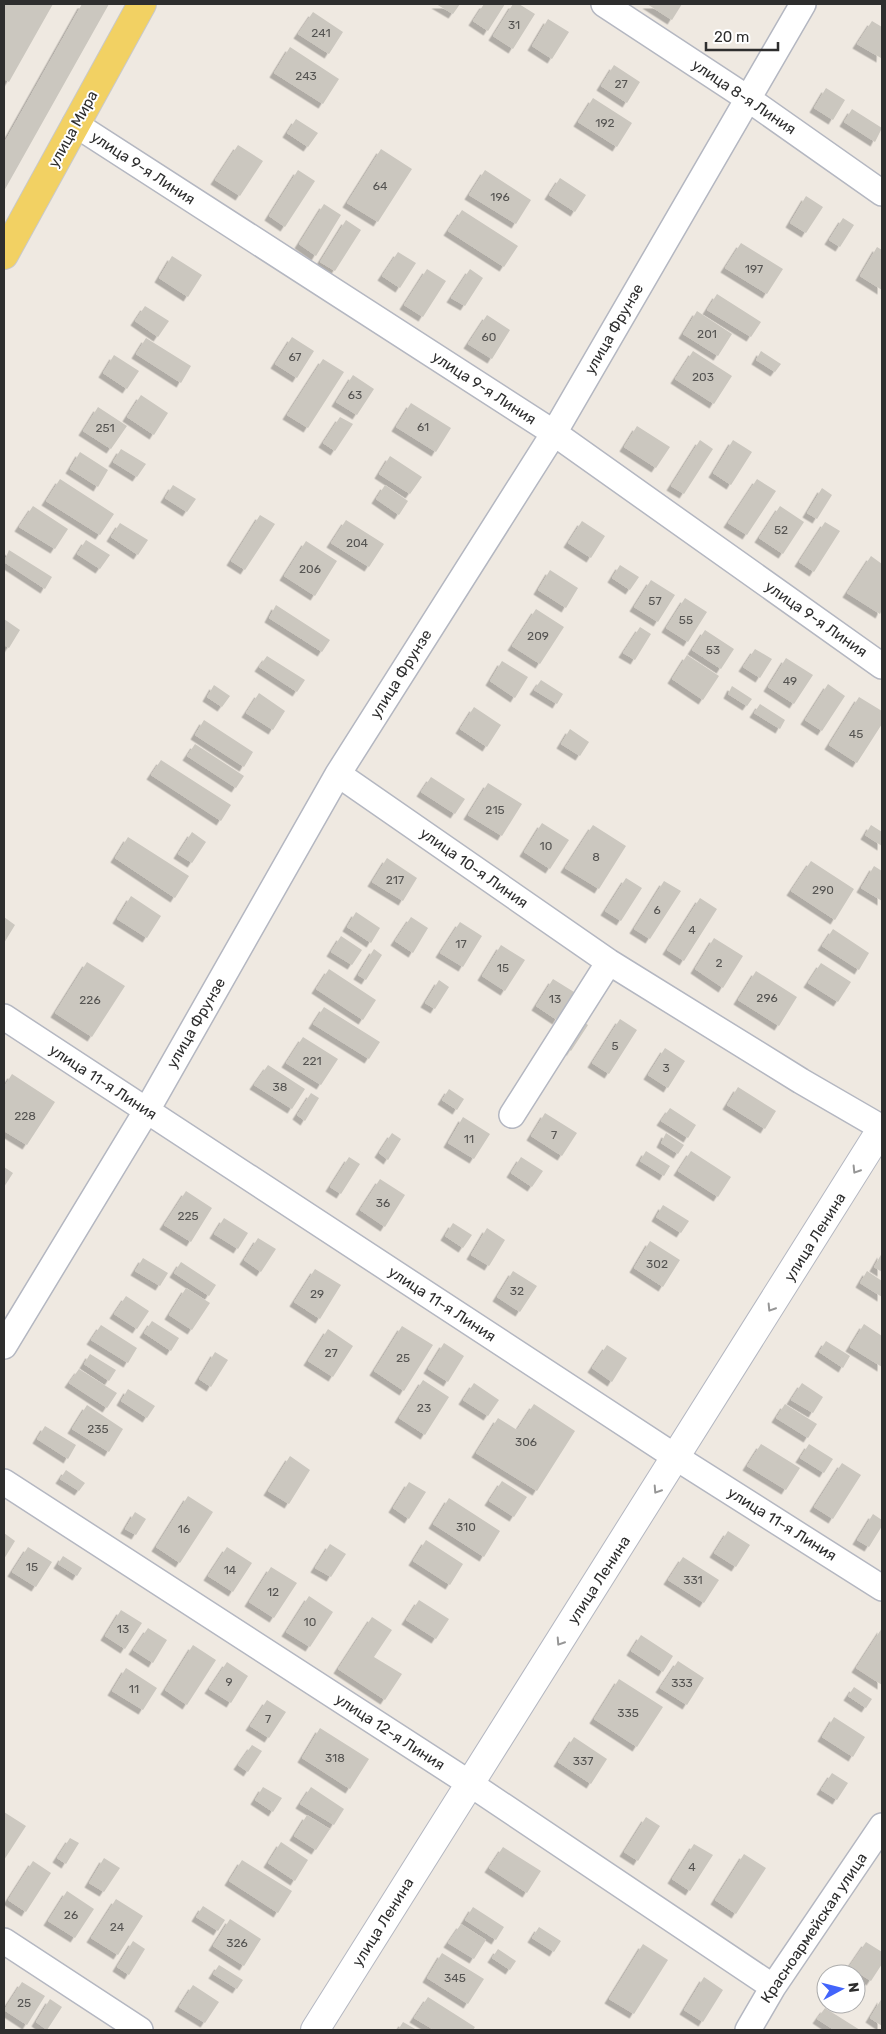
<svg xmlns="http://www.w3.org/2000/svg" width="886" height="2034" viewBox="0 0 886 2034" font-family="Rubik,sans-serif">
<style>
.building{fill:#cbc7bf;filter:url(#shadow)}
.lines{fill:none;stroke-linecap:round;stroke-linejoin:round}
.street-casing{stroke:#b4b7c1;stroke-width:28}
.secondary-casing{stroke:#b4b7c1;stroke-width:30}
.primary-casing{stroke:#c9c9c9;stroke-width:30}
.street{stroke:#fff;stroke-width:25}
.secondary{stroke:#fff;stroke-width:28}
.primary{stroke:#f2d163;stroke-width:28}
.oneway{stroke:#969696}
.labels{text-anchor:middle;stroke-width:4;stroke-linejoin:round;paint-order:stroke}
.number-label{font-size:12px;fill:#555452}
.street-label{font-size:15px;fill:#2e2e2e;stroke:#fff}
</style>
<defs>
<filter id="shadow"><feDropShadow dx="-4.5" dy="4.5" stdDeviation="0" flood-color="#0004"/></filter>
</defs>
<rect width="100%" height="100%" fill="#efe9e1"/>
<!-- building -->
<path class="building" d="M4 4H53L9 82 4 79Z
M82 4H109L4 191V143Z
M436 4H460L453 14Z
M484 4H505L488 31 473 21Z
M513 4H519L535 14 513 49 493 36Z
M647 4H682L672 20Z
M313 12 343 32 329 54 298 34Z
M548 19 569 32 552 59 532 46Z
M872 21 882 27 881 58 857 44Z
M290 47 339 79 323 104 274 73Z
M614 65 640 82 627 103 601 86Z
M826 88 845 100 833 120 814 108Z
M593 98 632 123 617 147 578 122Z
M852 109 882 128 875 142 844 122Z
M296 119 318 133 308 147 287 133Z
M238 145 263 161 240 196 215 180Z
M381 149 412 169 378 222 347 203Z
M298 170 315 181 285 227 269 216Z
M485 170 531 200 516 224 469 195Z
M560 178 586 195 575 212 549 195Z
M806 196 823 207 806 233 790 223Z
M324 204 341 215 316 256 299 244Z
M462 210 518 246 504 267 448 231Z
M843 218 854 225 840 247 829 240Z
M346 220 361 230 335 271 320 262Z
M741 243 783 269 767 294 725 268Z
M877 247 882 250V290L860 276Z
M398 252 416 263 400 288 382 276Z
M172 256 202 275 188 297 159 278Z
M427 269 446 281 423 317 404 305Z
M470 269 483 278 465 306 451 298Z
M717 294 761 322 751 337 707 310Z
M145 306 169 321 158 337 135 321Z
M697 311 732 334 718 356 683 334Z
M487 315 510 330 492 359 468 344Z
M292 337 314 351 297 378 275 364Z
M146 338 191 366 181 383 136 354Z
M693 351 732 376 714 404 675 379Z
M761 351 781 364 775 372 756 360Z
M114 355 139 371 127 389 103 373Z
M323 359 344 372 308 428 287 415Z
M353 375 374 389 357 415 336 402Z
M141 395 168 413 154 435 127 417Z
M411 403 451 428 436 452 396 427Z
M98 407 127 426 111 449 83 431Z
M340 417 353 424 335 451 323 443Z
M637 426 670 447 656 468 624 447Z
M700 440 713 449 684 494 671 486Z
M733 440 752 452 731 485 713 473Z
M121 449 146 464 137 477 113 462Z
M80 452 108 470 98 487 70 469Z
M390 456 422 477 410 494 379 474Z
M60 479 114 514 100 535 46 501Z
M757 479 776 491 747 535 728 523Z
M173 485 196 499 187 512 165 498Z
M385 485 408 501 399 515 376 499Z
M822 488 832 495 817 519 807 513Z
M33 506 68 529 55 549 19 527Z
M780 506 804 522 783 554 759 538Z
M260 515 275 524 245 570 231 561Z
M346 520 384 544 369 567 331 543Z
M582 521 605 536 591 558 568 543Z
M825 522 840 531 814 572 799 562Z
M120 523 148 540 138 555 111 537Z
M86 540 110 555 100 569 77 554Z
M306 541 337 561 315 596 284 576Z
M9 550 52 577 45 589 4 562Z
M871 556 882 564V610L880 614 847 593Z
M620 565 639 577 630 590 612 578Z
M550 570 578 588 566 608 538 590Z
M651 580 675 595 658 622 634 607Z
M685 598 707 612 688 642 666 628Z
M276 605 330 640 322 652 269 618Z
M536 609 564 627 540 664 512 646Z
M4 619 20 630 9 648 4 645Z
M640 627 651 634 635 660 623 653Z
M705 630 734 649 721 669 692 650Z
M755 649 772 659 760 678 743 667Z
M687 655 719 676 703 700 672 679Z
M267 656 305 680 297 692 259 667Z
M786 658 813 675 794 704 768 687Z
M502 661 528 677 515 698 490 681Z
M541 680 563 694 557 704 534 690Z
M828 684 845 696 822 731 805 720Z
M214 685 230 696 222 707 207 697Z
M732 686 752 699 747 706 728 694Z
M259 693 285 711 273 730 246 713Z
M859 697 882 711V724L857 763 829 745Z
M760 704 785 720 780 729 754 713Z
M474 707 501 725 487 747 460 729Z
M204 720 253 752 244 767 195 735Z
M570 729 589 742 580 756 561 744Z
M195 744 244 776 236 788 187 756Z
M161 760 231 805 221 821 151 775Z
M431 777 465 799 455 814 421 792Z
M488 783 522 804 502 836 468 815Z
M542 823 569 840 550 869 524 852Z
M593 825 626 846 599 889 565 868Z
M871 825 882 832V846L865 835Z
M192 832 206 842 192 863 178 854Z
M128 837 189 876 175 898 115 858Z
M387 858 417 878 403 901 372 882Z
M811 861 854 889 835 920 791 891Z
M874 866 882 871V901L861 888Z
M626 878 642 888 621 921 605 911Z
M664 881 681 891 650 939 634 929Z
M131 896 161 916 147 938 117 919Z
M700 898 717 909 684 961 667 950Z
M356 912 380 928 371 943 347 927Z
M4 917 15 925 4 943Z
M411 917 428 928 413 953 395 941Z
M460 922 482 936 463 967 440 953Z
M833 929 869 953 859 970 822 946Z
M341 936 362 950 352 965 331 952Z
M714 938 743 956 723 988 695 969Z
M501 945 525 960 505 991 482 976Z
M374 949 382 955 366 980 358 975Z
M87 962 125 986 92 1037 55 1013Z
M821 963 851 982 838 1002 808 983Z
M329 969 376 1000 363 1020 316 989Z
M756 971 797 997 779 1026 738 1000Z
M553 979 574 992 557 1020 536 1006Z
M439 980 449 987 435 1009 425 1003Z
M324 1007 380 1042 369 1059 313 1024Z
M579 1019 588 1025 571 1051 563 1045Z
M620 1019 637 1030 609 1074 592 1063Z
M303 1037 338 1059 321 1085 286 1063Z
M665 1048 685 1061 668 1088 648 1075Z
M268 1065 305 1089 292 1109 254 1085Z
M12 1074 55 1102 27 1145 4 1131V1087Z
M738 1087 776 1111 765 1129 727 1105Z
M449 1089 464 1099 457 1110 442 1100Z
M311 1093 319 1098 305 1121 297 1115Z
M670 1108 696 1125 688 1138 661 1121Z
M545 1113 577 1133 562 1156 531 1136Z
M463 1117 490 1134 474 1159 448 1143Z
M392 1133 401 1139 388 1160 379 1153Z
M666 1133 684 1145 678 1154 661 1143Z
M646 1151 670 1166 664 1176 640 1161Z
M691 1151 731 1177 718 1197 678 1171Z
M349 1157 360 1164 341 1194 330 1187Z
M521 1157 543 1171 532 1187 511 1173Z
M4 1167 13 1173 4 1187Z
M380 1179 405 1195 385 1227 360 1210Z
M186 1191 212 1208 191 1242 164 1225Z
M663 1205 689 1221 681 1233 656 1217Z
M224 1218 248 1233 238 1249 214 1234Z
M453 1223 472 1235 463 1248 445 1236Z
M487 1228 505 1240 489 1266 471 1255Z
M258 1238 276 1249 261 1272 244 1260Z
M650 1241 680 1260 663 1287 634 1268Z
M882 1253V1272L874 1267Z
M143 1258 168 1273 160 1286 135 1271Z
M181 1262 216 1285 209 1296 174 1273Z
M315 1269 341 1285 320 1319 294 1302Z
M513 1271 537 1286 520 1312 497 1297Z
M867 1271 882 1281V1297L860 1283Z
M186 1288 210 1303 192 1330 169 1315Z
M126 1296 149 1311 137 1329 114 1314Z
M152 1321 179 1338 171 1351 144 1333Z
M864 1324 882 1336V1367L850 1347Z
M101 1325 137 1348 128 1363 91 1340Z
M402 1326 433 1345 404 1391 374 1371Z
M328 1329 353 1346 333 1377 308 1361Z
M826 1341 850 1356 843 1368 819 1352Z
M444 1343 464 1356 448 1382 428 1369Z
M607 1345 627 1358 612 1382 592 1368Z
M215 1352 228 1360 211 1387 199 1379Z
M90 1354 116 1370 109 1381 84 1364Z
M79 1369 117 1393 107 1408 69 1383Z
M423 1380 449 1397 425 1435 399 1418Z
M474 1383 499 1400 488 1416 463 1400Z
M802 1383 823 1397 813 1413 791 1400Z
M128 1389 155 1406 147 1418 121 1401Z
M534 1404 575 1431 537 1491 476 1453 498 1418 517 1430Z
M785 1404 817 1424 808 1438 776 1418Z
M87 1405 123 1429 109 1452 72 1429Z
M45 1426 76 1445 68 1459 37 1439Z
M761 1444 800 1468 786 1490 747 1466Z
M809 1444 833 1459 824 1473 800 1458Z
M290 1456 310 1470 289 1504 268 1491Z
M842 1463 861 1475 833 1519 814 1507Z
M66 1470 85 1483 79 1491 60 1479Z
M502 1481 527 1497 514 1517 489 1501Z
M409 1482 426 1492 409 1519 393 1508Z
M188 1496 213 1512 180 1563 156 1547Z
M449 1498 500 1531 484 1557 433 1524Z
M135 1512 146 1519 136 1535 125 1529Z
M873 1514 882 1520V1526L869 1547 857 1540Z
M728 1531 750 1545 736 1567 714 1553Z
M4 1533 15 1541 4 1559Z
M426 1540 463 1564 450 1585 413 1561Z
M330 1544 346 1554 331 1577 315 1568Z
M28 1547 52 1562 36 1587 12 1572Z
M227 1547 252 1563 233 1592 208 1576Z
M63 1556 82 1568 77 1576 58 1564Z
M683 1557 719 1580 704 1603 668 1580Z
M271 1567 297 1583 274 1618 249 1602Z
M309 1596 333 1612 310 1647 286 1632Z
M419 1600 449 1619 436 1639 406 1620Z
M121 1610 142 1623 125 1649 105 1636Z
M372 1617 392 1630 374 1657 402 1674 385 1700 338 1669Z
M148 1628 167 1640 153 1663 133 1650Z
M882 1628V1685L856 1668Z
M641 1635 673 1656 663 1672 631 1651Z
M193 1645 216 1660 187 1705 165 1690Z
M678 1661 704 1678 687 1705 660 1688Z
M227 1662 248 1676 231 1703 209 1689Z
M126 1668 157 1688 143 1710 112 1691Z
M619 1679 663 1707 637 1747 594 1719Z
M854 1687 872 1699 866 1708 848 1696Z
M267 1700 286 1712 269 1738 250 1726Z
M834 1717 865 1737 853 1757 822 1737Z
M320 1728 369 1759 350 1789 302 1758Z
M574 1737 607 1759 591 1784 558 1762Z
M252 1745 262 1751 248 1772 238 1765Z
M832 1773 848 1783 837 1800 821 1790Z
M263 1787 282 1798 273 1812 255 1800Z
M311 1787 344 1809 334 1825 300 1804Z
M4 1812 26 1826 4 1860Z
M307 1815 330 1829 316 1850 294 1836Z
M646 1817 660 1826 638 1861 624 1852Z
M70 1838 79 1843 66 1864 57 1858Z
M281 1842 308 1860 295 1881 268 1863Z
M694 1844 713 1855 690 1891 672 1879Z
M503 1847 541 1871 527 1893 489 1868Z
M744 1854 766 1868 736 1914 715 1900Z
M104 1858 120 1868 104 1892 89 1883Z
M242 1860 292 1891 278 1913 229 1881Z
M33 1861 51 1873 26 1912 8 1900Z
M67 1891 94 1909 75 1938 48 1921Z
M116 1899 143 1916 118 1955 91 1938Z
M203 1906 225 1920 218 1931 196 1917Z
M473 1907 504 1927 496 1940 465 1920Z
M230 1919 261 1939 244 1966 213 1946Z
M461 1924 486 1940 474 1959 448 1943Z
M539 1927 561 1941 554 1952 532 1938Z
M133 1941 145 1949 129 1975 117 1967Z
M866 1942 882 1952V1964L871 1981 849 1967Z
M643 1944 668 1960 634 2014 609 1999Z
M498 1949 516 1961 510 1970 492 1958Z
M442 1953 484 1979 468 2004 427 1978Z
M219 1965 243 1980 237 1989 213 1974Z
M704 1977 723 1990 703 2022 684 2010Z
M22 1982 45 1996 27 2025 4 2010Z
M193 1985 219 2002 205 2023 179 2007Z
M428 1997 475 2027 473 2030H434L414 2018Z
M882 1998V2026L870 2018Z
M50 1999 62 2007 47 2030 36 2022Z
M825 2008 860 2030H834L817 2019Z
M403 2022 417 2030H398Z"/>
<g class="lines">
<!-- street casing -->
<g class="street-casing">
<path id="street" d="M604 4 747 98 882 193
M75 124 554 433 882 666
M338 774 609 962 801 1081 882 1128
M4 1017 677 1458 882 1588
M512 1115 609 962
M4 1346 147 1110 338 774 554 433 803 4
M4 1482 469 1783 773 1987
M4 1941 140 2030
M748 2030 773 1987 882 1826"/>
</g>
<!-- secondary casing -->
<g class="secondary-casing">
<path id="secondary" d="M315 2030 882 1128"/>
</g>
<!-- primary casing -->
<g class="primary-casing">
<path id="primary" d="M4 255 142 4"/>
</g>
<!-- street -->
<use href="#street" class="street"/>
<!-- secondary -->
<use href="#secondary" class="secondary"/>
<!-- primary -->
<use href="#primary" class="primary"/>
</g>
<!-- one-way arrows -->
<defs><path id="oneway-chevron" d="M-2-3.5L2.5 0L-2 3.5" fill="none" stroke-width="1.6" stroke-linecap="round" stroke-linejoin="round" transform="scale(1.25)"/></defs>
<g class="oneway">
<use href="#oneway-chevron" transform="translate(856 1170) rotate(122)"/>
<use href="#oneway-chevron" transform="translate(771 1308) rotate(122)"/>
<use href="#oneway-chevron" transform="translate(657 1490) rotate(123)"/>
<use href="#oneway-chevron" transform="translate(560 1642) rotate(123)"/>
</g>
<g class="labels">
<!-- number labels -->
<g class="number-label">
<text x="514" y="29">31</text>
<text x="321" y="37">241</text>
<text x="306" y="80">243</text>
<text x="621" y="88">27</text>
<text x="605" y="127">192</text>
<text x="380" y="190">64</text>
<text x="500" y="201">196</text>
<text x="754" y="273">197</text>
<text x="707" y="338">201</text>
<text x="489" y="341">60</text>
<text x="295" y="361">67</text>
<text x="703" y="381">203</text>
<text x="355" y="399">63</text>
<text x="423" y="431">61</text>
<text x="105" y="432">251</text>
<text x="781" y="534">52</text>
<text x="357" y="547">204</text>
<text x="310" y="573">206</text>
<text x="655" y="605">57</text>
<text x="686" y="624">55</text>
<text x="538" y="640">209</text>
<text x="713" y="654">53</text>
<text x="790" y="685">49</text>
<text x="856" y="738">45</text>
<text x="495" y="814">215</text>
<text x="546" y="850">10</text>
<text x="596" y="861">8</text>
<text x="395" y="884">217</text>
<text x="823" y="894">290</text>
<text x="657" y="914">6</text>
<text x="692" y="934">4</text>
<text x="461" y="948">17</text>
<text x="719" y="967">2</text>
<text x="503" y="972">15</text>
<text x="767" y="1002">296</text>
<text x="555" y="1003">13</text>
<text x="90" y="1004">226</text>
<text x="615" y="1050">5</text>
<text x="312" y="1065">221</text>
<text x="666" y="1072">3</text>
<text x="280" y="1091">38</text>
<text x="25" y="1120">228</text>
<text x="554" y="1139">7</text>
<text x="469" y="1143">11</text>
<text x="383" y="1207">36</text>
<text x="188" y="1220">225</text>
<text x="657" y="1268">302</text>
<text x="517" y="1295">32</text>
<text x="317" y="1298">29</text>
<text x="331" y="1357">27</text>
<text x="403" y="1362">25</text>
<text x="424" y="1412">23</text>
<text x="98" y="1433">235</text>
<text x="526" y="1446">306</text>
<text x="466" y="1531">310</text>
<text x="184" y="1533">16</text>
<text x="32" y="1571">15</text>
<text x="230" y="1574">14</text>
<text x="693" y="1584">331</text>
<text x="273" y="1596">12</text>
<text x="310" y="1626">10</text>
<text x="123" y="1633">13</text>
<text x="229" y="1686">9</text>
<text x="682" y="1687">333</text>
<text x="134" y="1693">11</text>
<text x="628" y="1717">335</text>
<text x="268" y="1723">7</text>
<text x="335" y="1762">318</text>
<text x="583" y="1765">337</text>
<text x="692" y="1871">4</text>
<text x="71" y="1919">26</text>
<text x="117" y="1931">24</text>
<text x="237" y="1947">326</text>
<text x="455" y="1982">345</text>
<text x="24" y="2007">25</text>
</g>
<!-- street labels -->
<g class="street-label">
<text transform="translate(744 97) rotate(34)" y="5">улица 8-я Линия</text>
<text transform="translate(73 129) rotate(-61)" y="5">улица Мира</text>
<text transform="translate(143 168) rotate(33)" y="5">улица 9-я Линия</text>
<text transform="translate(614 329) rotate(-60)" y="5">улица Фрунзе</text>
<text transform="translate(484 388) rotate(33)" y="5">улица 9-я Линия</text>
<text transform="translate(816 619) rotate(35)" y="5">улица 9-я Линия</text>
<text transform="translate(401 674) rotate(-58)" y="5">улица Фрунзе</text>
<text transform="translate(474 868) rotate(35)" y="5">улица 10-я Линия</text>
<text transform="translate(196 1023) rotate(-60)" y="5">улица Фрунзе</text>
<text transform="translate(103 1082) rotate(33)" y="5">улица 11-я Линия</text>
<text transform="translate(815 1237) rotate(-58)" y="5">улица Ленина</text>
<text transform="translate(442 1304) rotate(33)" y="5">улица 11-я Линия</text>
<text transform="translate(782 1524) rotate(32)" y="5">улица 11-я Линия</text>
<text transform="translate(599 1580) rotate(-57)" y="5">улица Ленина</text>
<text transform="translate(390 1732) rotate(33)" y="5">улица 12-я Линия</text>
<text transform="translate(383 1922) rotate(-58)" y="5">улица Ленина</text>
<text transform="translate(814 1928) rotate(-56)" y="5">Красноармейская улица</text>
</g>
</g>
<!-- border -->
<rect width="886" height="2034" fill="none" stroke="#2e2e2e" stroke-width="10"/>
<!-- north arrow -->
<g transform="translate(841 1989) rotate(83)"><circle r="24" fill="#ffffff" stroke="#ababab"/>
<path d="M0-4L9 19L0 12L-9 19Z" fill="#4264fb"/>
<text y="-8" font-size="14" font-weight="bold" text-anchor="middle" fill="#2e2e2e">N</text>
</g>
<!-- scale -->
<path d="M706 42v8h72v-8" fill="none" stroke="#2e2e2e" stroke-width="2.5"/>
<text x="714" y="42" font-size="15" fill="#2e2e2e" stroke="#ffffff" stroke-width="4" paint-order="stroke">20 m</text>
</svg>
